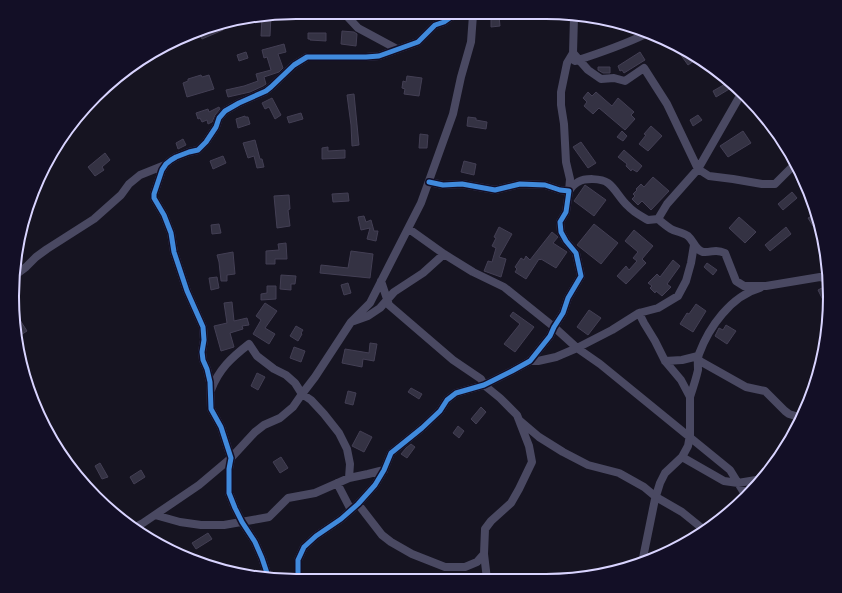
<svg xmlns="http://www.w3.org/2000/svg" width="842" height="593" viewBox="0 0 842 593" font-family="'Noto Sans',sans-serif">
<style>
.building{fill:#343243;stroke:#433f54}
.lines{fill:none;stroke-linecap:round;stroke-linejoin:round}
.minor{stroke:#4a4962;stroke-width:8}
.cycleway-casing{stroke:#130f26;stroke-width:8}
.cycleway{stroke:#408adc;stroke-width:5}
.rim{fill:none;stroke:#d9d4ff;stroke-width:2}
</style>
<rect width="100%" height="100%" fill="#161421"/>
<!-- building -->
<path class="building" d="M271 15 270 36H261L262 17Z
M491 16H499L500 26 491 27Z
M221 25 223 30 202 39 199 33Z
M342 31 354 32 357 34 356 46 341 44Z
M308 33H326V41L310 40V39H308Z
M284 44 286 52 278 54 283 68 279 72 264 77 266 84 263 86 250 92 228 97 226 90 244 86 258 81 256 74 271 70 267 57 264 58 262 50Z
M683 48 688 50 698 58 688 65 678 51Z
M246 52 248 58 239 61 237 55Z
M640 52 645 60 624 73 622 70 620 71 618 66Z
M598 67H610V73H603L598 70Z
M201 75 202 77 209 75 214 89 187 97 183 83 188 81V79Z
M407 76 422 78 419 96 404 94 405 89 402 88 403 81 406 82Z
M727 83 731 88 716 97 713 91Z
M588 92 592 96 596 92 612 106 618 98 634 112 631 115 635 119 625 130 599 108 593 114 584 106 587 102 583 98Z
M354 94 359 145 352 146 351 125 347 95Z
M272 98 281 115 275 119 269 107 265 109 262 103Z
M219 107 220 109 215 115 212 122 208 124 207 120 202 122 200 118 198 119 196 113 208 109 209 112Z
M301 113 303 119 289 123 287 117Z
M698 115 702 120 693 126 690 120Z
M245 116V117H248L250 124 238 128 236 119Z
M468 117 476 118V120L487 122 486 129 467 126Z
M651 126 662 136 648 151 639 144 646 135 644 134Z
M622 131 627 136 623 141 617 137Z
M743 131 751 143 728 157 720 146Z
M420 134 428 135 427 148H419Z
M183 139 186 145 178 149 176 143Z
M255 140 260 159H262L264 167 257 168 254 156 248 158 243 143Z
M581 142 596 163 588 168 573 147Z
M328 147V151L345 150V158L322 159V148Z
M624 150 642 166 637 172 632 169 631 171 626 166 627 164 618 157Z
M105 153 110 160 102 167 104 170 95 176 88 167Z
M223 156 226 163 213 169 210 161Z
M464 161 476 164 474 175 461 172Z
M653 177 669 191 651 210 642 201 638 205 632 199 635 196 633 194 637 190 636 189 641 184 644 187Z
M585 185 606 200 594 216 574 201Z
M792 192 797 198 783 210 778 204Z
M348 193 349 201 333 202 332 194Z
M289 195 290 209 288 210 290 226 277 228 274 196Z
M817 213 819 223 813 226 808 218Z
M364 216 366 222 371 220 374 231H378L376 241 367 239 370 228 361 230 358 217Z
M739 217 756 232 745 243 729 228Z
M219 224 221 233 212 234 211 225Z
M594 224 618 243 601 264 577 245Z
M499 227 512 234 499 257 506 259 501 277 484 271 488 261 492 262 496 248 492 246 496 238 494 237Z
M786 227 791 234 770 251 765 245Z
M634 230 653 246 642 259 646 263 626 284 617 276 626 266 629 270 637 261 633 258 638 252 625 241Z
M552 232 558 237 553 243 567 252 556 268 541 259 540 260 539 259 526 279 515 272 517 269 515 267 521 258 524 260 526 256 530 260Z
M286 243 287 259H275V264H266V251L279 250 278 244Z
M351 251 373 254 370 278 320 273 321 265 348 268Z
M233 252 235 274 227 275V281H221L219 262 217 255Z
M673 260 680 266 667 284 671 287 662 296 656 291 655 293 650 288 652 286 648 283 657 274 660 277Z
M707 263 717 270 713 275 704 267Z
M281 275 296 276 295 284H291V290L280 289Z
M217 277 219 288 211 290 209 278Z
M348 283 351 293 344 295 341 285Z
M267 286H276V299L261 300V294L267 293Z
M826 286 829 293V312L818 290Z
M232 302 234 321 247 318 249 325 242 326 243 329 230 333 234 347 221 351 214 326 227 323 224 303Z
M265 303 277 311 265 328 275 334 269 344 253 334 261 320 256 316Z
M696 304 706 311 693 332 680 324 687 313 689 314Z
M589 310 601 318 588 335 577 327Z
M513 312 534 327 515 352 504 344 520 324 510 316Z
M20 320 27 331 16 338 14 333V323Z
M726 325 736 331 727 344 715 336 719 328 723 330Z
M296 326 303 330 301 333 302 334 298 341 290 336Z
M370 343 377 344 374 361 363 359 362 367 342 363 345 349 369 353Z
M294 347 305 351 301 362 290 358Z
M257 373 265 377 258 390 251 386Z
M411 388 422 394 419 399 408 392Z
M348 391 356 393 353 405 345 403Z
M481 407 486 412 476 424 471 419Z
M458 426 464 431 459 438 453 433Z
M360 431 372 437 364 452 352 446Z
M411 444 415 447 407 458 401 454 406 448Z
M281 457 288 468 280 473 273 462Z
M100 463 108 477 102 479 95 466Z
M141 470 145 477 134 484 130 477Z
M208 533 212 539 196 549 192 543Z"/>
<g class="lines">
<!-- minor -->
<path class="minor" d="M344 13 358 28 397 49
M574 17 573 53 567 63 561 92V105L564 124 566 162 570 179 569 191C571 188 574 184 578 182 585 178 601 178 608 183 616 189 620 199 628 206 633 212 641 216 648 220L658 219 667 204 698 169 741 94
M573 53 588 70 601 79 614 78 625 81 644 68 667 104 698 169 709 176 733 179 762 184H775L794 165H797
M575 61C600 53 623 45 646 34
M795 162 794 165 802 183 809 191
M658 219C663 223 667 227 673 230 678 232 684 233 688 236 694 241 695 250 703 252 712 253 715 248 725 253L736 281 744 286H766L820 277 828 279
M409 229 444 254 473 272 504 287 554 327 577 348 600 364 730 470 746 496
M14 276 26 267 36 257 47 249 94 219 121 195 129 184 140 175 165 165
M639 313 644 323 655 341 665 361 681 380 690 397V435L688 446 682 457 665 473 660 483 655 499 642 563
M354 321 368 316 380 308 394 292 423 273 444 254
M698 360 746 387 765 391 785 411 789 414 802 418
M530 361H538L556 357 577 348 612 330 639 313 658 308 678 296 686 281 691 263 694 245
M665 361 682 360 698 356
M211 390C219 369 231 358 249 344L257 356 274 369 286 375 295 383 302 394 311 400 324 414 339 433 347 449 350 464 349 478
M690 397C693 388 696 379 698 370 698 365 697 359 699 354 709 327 731 296 760 288
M519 420 539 437 563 452 588 465 619 473 644 487 656 497 682 512 703 529
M682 457 724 481 738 483 762 479
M337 483 351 510
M358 504 382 535 391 542 412 554 445 567H465L477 562 484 554 485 529 491 521 511 503 519 489 532 462 529 446 517 415 500 398 484 385 481 379 453 360 389 305 381 281
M155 515 180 522 201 525H224L258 519 269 517 288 498 315 493 349 478 368 474 384 470
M133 528 143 523 199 485 231 458 255 432 264 425 280 418 293 407 302 394 315 377 351 322 370 303 421 203 453 114 461 77 471 42 473 15
M484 554 487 579
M269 579 262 558 255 542 242 522 235 508 229 493V469L231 458 221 427 211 409 210 382 207 369 203 360 202 352 204 340 203 327 187 291 174 252 171 233 164 215 154 198V194L162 170 166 164 171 160 176 157 189 152 198 150 206 142 216 127 219 118 225 111 239 103 266 91 271 87 294 65 307 57H366L379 56 418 42 435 25 444 22 454 15
M298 580V560L304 547 316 536 341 519 358 504 375 485 384 470 391 453 422 428 440 411 447 400 456 393 484 385 512 371 530 361 550 336 554 327 563 313 568 298 581 276 576 253 566 241 561 232 560 222 566 212 569 191 560 190 545 185 520 184 495 190 462 184 443 185 429 182"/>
<!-- cycleway casing -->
<g class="cycleway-casing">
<path id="cycleway" d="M269 579 262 558 255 542 242 522 235 508 229 493V469L231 458 221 427 211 409 210 382 207 369 203 360 202 352 204 340 203 327 187 291 174 252 171 233 164 215 154 198V194L162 170 166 164 171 160 176 157 189 152 198 150 206 142 216 127 219 118 225 111 239 103 266 91 271 87 294 65 307 57H366L379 56 418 42 435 25 444 22 454 15
M298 580V560L304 547 316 536 341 519 358 504 375 485 384 470 391 453 422 428 440 411 447 400 456 393 484 385 512 371 530 361 550 336 554 327 563 313 568 298 581 276 576 253 566 241 561 232 560 222 566 212 569 191 560 190 545 185 520 184 495 190 462 184 443 185 429 182"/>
</g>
<!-- cycleway -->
<use href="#cycleway" class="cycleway"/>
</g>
<!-- crop -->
<path d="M0 0H842V593H0ZM296 19H546A277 277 0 0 1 823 296V297A277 277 0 0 1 546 574H296A277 277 0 0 1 19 297V296A277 277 0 0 1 296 19Z" fill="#130f26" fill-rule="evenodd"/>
<path class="rim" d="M296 19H546A277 277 0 0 1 823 296V297A277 277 0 0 1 546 574H296A277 277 0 0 1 19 297V296A277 277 0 0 1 296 19Z"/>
</svg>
